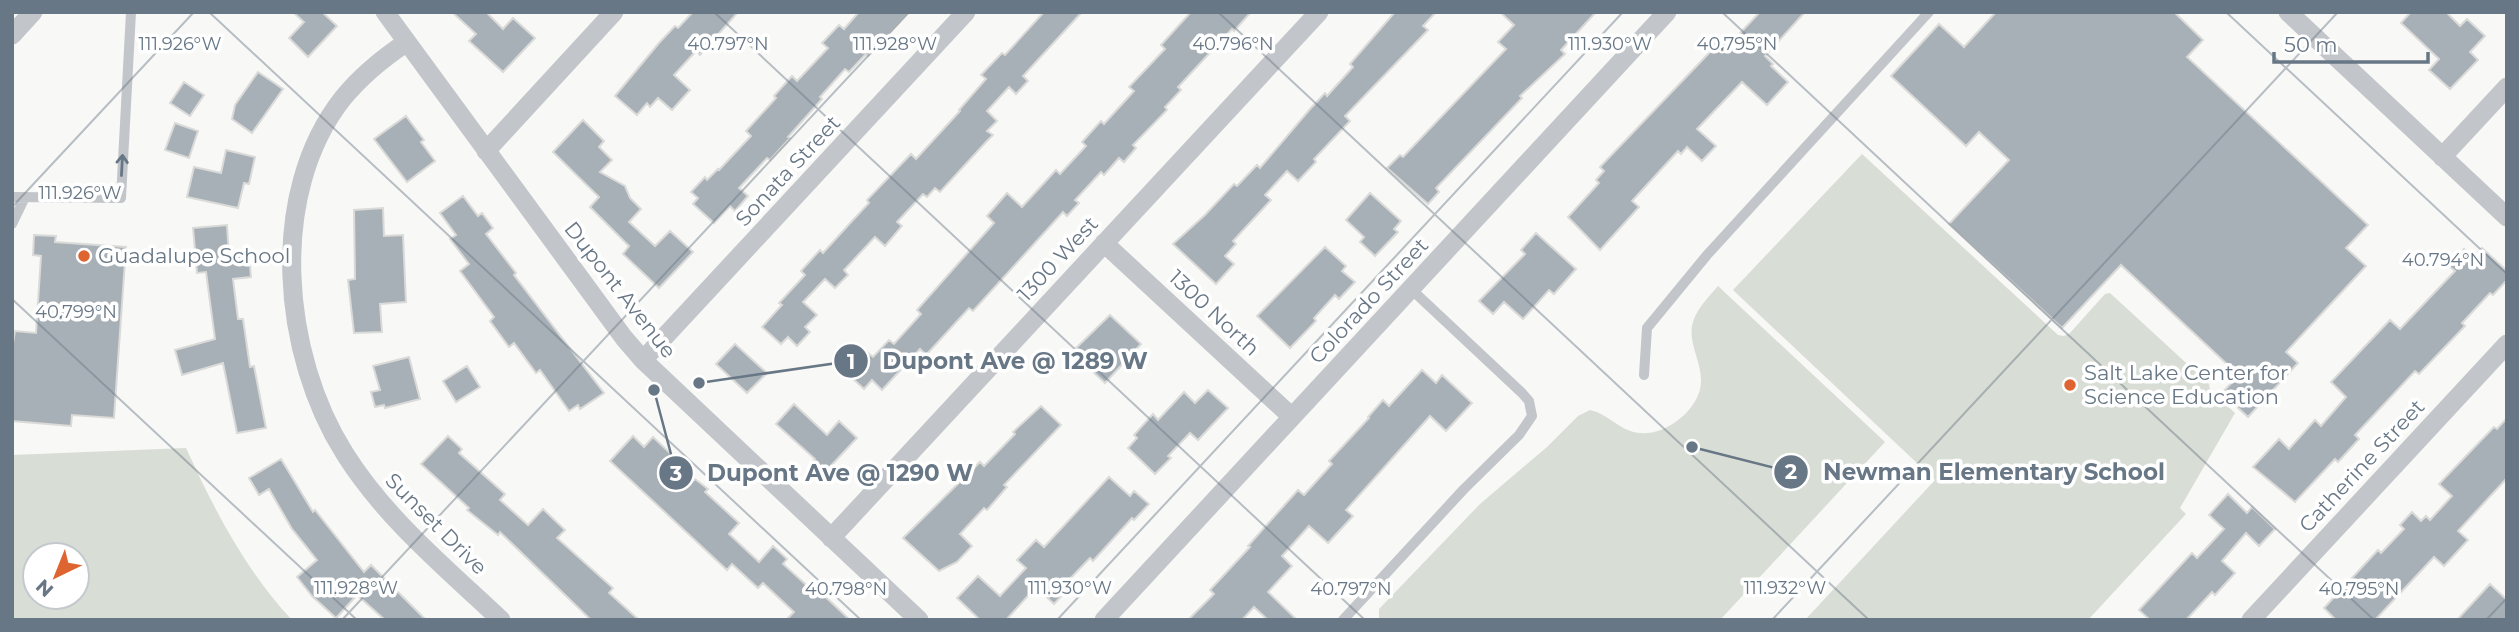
<svg xmlns="http://www.w3.org/2000/svg" width="2519" height="632" viewBox="0 0 2519 632" font-family="Montserrat,sans-serif">
<style>
.green{fill:#d8ddd5;fill-rule:evenodd}
.building{fill:#a8b0b7;stroke:#dadad8;stroke-width:2}
.lines{fill:none;stroke-linecap:round;stroke-linejoin:round}
.service{stroke:#c2c5c9;stroke-width:10}
.minor{stroke:#c2c5c9;stroke-width:19}
.oneway{stroke:#687786}
.ticks{fill:none;stroke:#687786;stroke-width:2;stroke-opacity:0.45}
.poi-dot{fill:#de6531;stroke:#fff;stroke-width:2.5}
.labels{text-anchor:middle;stroke-width:7;stroke-linejoin:round;paint-order:stroke}
.street-label{font-size:21px;fill:#687786;stroke:#fff}
.poi-label{font-size:21px;fill:#687786;stroke:#fff;text-anchor:start}
.ticks-label{font-size:18px;text-anchor:middle;fill:#687786;stroke:#fff;stroke-width:7;stroke-linejoin:round;paint-order:stroke}
.leader{fill:none;stroke:#687786;stroke-width:2.5}
.callout-dot{fill:#687786;stroke:#fff;stroke-width:2.5}
.mark-label{font-size:21px;text-anchor:middle;font-weight:bold;fill:#fff}
.callout-label{font-size:23px;text-anchor:middle;font-weight:bold;fill:#687786;stroke:#fff;stroke-width:7;stroke-linejoin:round;paint-order:stroke}
</style>
<rect width="100%" height="100%" fill="#f8f8f6"/>
<!-- green -->
<path class="green" d="M1862 154 2058 335 2064 336 2070 333 2105 294 2110 293 2209 384 2210 390 2235 413 2180 508 2186 514 2088 620H1805L1935 480 1733 290Z
M1718 286 1885 442 1720 620H1379V609L1480 504 1547 447 1578 416 1590 410C1610 414 1623 436 1648 433 1672 431 1702 405 1701 380 1701 362 1689 344 1692 326 1695 310 1708 298 1718 286Z
M186 448C214 509 245 570 292 620H12V455ZM35 555H77V597H35Z"/>
<!-- building -->
<path class="building" d="M293 12H322L337 26 308 57 289 38 304 22Z
M452 12H486L503 29 513 18 535 38 503 72 469 41 476 34Z
M693 12H738L700 55 696 51 674 75 690 90 672 110 658 98 650 107 647 103 637 115 615 96 659 43 675 26 678 28Z
M859 12H909L868 56 866 54 849 72 845 69 820 97 822 99 788 137 790 138 770 160 767 158 739 188 748 196 735 211 730 206 714 223 693 204 698 198 691 192 705 177 707 180 718 169 719 170 751 136 746 131 776 98 774 96 792 76 797 81 828 48 822 43 839 25 844 29Z
M1044 12H1082L1023 76 1028 81 1016 94 1009 87 987 111 997 121 987 131 993 135 986 142 940 192 935 188 927 197 923 194 897 222 902 226 885 246 875 237 873 239 844 270 848 275 835 288 825 279 803 302 817 315 805 327 810 332 797 346 788 337 781 344 762 327 782 305 779 303 805 275 801 271 820 250 823 253 853 220 869 203 867 200 911 154 916 159 960 111 959 110 986 79 981 75 1002 53 1005 55Z
M1191 12H1251L1234 31 1232 29 1178 87 1181 90 1165 107 1167 110 1133 145 1136 148 1124 162 1119 158 1104 175 1101 172 1075 200 1079 203 1067 216 1063 212 973 311 969 308 926 355 920 349 882 390 872 380 864 389 848 374 868 353 873 357 889 340 894 344 921 314 917 310 994 223 987 216 1007 193 1022 207 1056 170 1060 174 1086 146 1082 142 1101 121 1104 124 1134 91 1129 87 1165 49 1161 45Z
M1395 12H1436L1423 26 1428 30 1345 116 1350 121 1314 159 1316 162 1298 181 1287 171 1265 195 1271 200 1233 241 1236 244 1225 256 1234 264 1216 284 1173 244 1205 215 1234 184 1237 186 1257 165 1260 168 1311 108 1325 93 1327 96 1353 67 1350 64Z
M1500 12H1596L1561 50 1565 54 1520 96 1522 98 1436 188 1439 192 1428 204 1387 168 1400 155 1403 157 1506 49 1498 42 1514 25Z
M1760 12H1805L1765 56 1773 64 1771 66 1788 82 1767 105 1742 82 1697 129 1716 146 1702 161 1687 147 1681 154 1678 151 1632 201 1639 207 1600 250 1568 217 1599 183 1596 180 1604 171 1600 167 1710 52 1706 49 1717 37 1727 47Z
M1996 12H2174L2203 40 2187 57 2368 225 2346 248 2366 266 2286 352 2298 363 2248 417 2222 393 2235 379 2225 370 2229 366 2121 265 2062 328 1949 224 2009 160 1979 132 1966 146 1891 76 1939 24 1964 47Z
M2411 12H2446L2460 26 2467 19 2485 36 2470 52 2478 60 2450 89 2429 70 2439 59 2401 23Z
M258 72 283 89 252 133 232 119 235 105Z
M184 82 204 95 190 116 170 103Z
M406 116 424 140 421 142 435 161 407 182 374 139Z
M583 120 604 141 599 147 612 160 600 172 625 186 630 198 641 209 629 222 655 246 670 231 693 252 659 288 623 254 629 246 590 207 599 197 553 152Z
M175 123 198 131 189 158 165 150Z
M226 150 255 157 249 184 244 183 238 208 187 197 194 167 221 173Z
M1370 193 1401 221 1394 229 1398 232 1375 256 1360 242 1364 237 1346 220Z
M463 196 478 216 482 213 493 228 486 234 516 273 514 275 604 393 580 409 578 405 569 411 540 370 536 373 514 343 509 347 490 321 494 317 460 271 469 264 450 239 456 235 440 213Z
M383 208 384 236 403 235 406 302 380 304 382 332 354 333 348 280 355 279 354 210Z
M227 225 229 256 249 254 251 277 233 279 238 319H243L250 367 254 366 266 428 237 433 223 363 182 375 175 350 215 339 206 272 197 273 193 228Z
M1536 233 1576 269 1554 294 1549 290 1523 319 1504 302 1493 314 1479 301 1525 254 1521 250Z
M34 235 56 236 55 242 126 247 114 418 72 415 71 426 12 421V349L15 331 36 333 41 256 33 255Z
M1325 247 1346 266 1342 271 1355 282 1339 299 1335 295 1314 318 1316 321 1290 348 1257 316Z
M2482 248 2507 271V280L2493 295 2490 293 2462 323 2465 326 2419 374 2415 371 2355 435 2359 439 2338 462 2335 459 2295 502 2253 467 2279 439 2289 449 2315 420 2321 426 2346 397 2331 382 2390 320 2400 329 2455 271 2449 266 2464 249 2473 257Z
M1110 315 1141 344 1105 383 1072 352Z
M735 344 767 373 747 393 716 364Z
M409 357 420 399 385 408 384 405 375 407 371 392 380 390 373 366Z
M467 366 480 387 456 402 443 381Z
M1422 370 1436 383 1442 375 1472 403 1446 431 1430 416 1346 510 1353 516 1328 543 1309 526 1282 556 1292 566 1268 592 1297 620H1268L1254 607 1242 620H1188L1214 594 1210 590 1250 547 1248 546 1298 490 1304 495 1332 464 1329 461 1369 418 1368 417 1383 400 1389 406Z
M1208 390 1228 408 1198 440 1190 433 1168 456 1171 458 1155 474 1128 448 1137 438 1134 435 1153 414 1158 420 1184 392 1195 403Z
M794 404 827 435 839 421 857 438 825 472 813 461 815 459 776 424Z
M1041 406 1061 425 1004 485 1007 487 987 510 984 508 960 534 972 546 957 562 939 571 903 538 980 462 984 466 1015 434 1013 432Z
M2507 418V478L2458 531 2468 540 2444 566 2434 557 2375 620H2336L2324 608 2378 550 2381 553 2404 529 2400 525 2412 512 2421 521 2426 516 2430 520 2452 496 2439 484 2494 427 2497 429Z
M448 436 462 449 459 453 505 494 500 500 528 525 543 509 565 530 557 538 613 588 609 593 639 620H591L500 532 498 535 467 510 469 508 421 464Z
M633 436 644 447 653 437 673 456 670 460 693 481 695 479 708 489 705 492 739 523 729 534 759 562 773 546 787 559 783 564 813 591 816 588 850 620H786L794 612 763 583 758 588 732 564 727 570 610 461Z
M281 459 313 512 315 510 364 572 371 565 426 620H385L357 595 336 618 312 596 297 577 317 560 292 529 269 489 259 495 249 478Z
M1109 477 1130 496 1134 491 1149 504 1134 520 1132 518 1093 561 1090 558 1061 588 1065 592 1054 604 1036 587 1006 620H980L957 598 978 576 1000 596 1026 568 1017 560 1036 540 1044 547Z
M2228 494 2247 513 2252 507 2275 529 2259 546 2246 533 2222 561 2235 573 2215 595 2212 592 2186 620H2150L2139 610 2192 553 2197 558 2224 529 2209 515Z
M2490 584 2507 600V620H2457Z"/>
<g class="lines">
<!-- service -->
<path class="service" d="M12 197 121 198 131 12
M12 224 24 199
M1644 375 1647 328 1707 255 1929 12
M1343 620 1464 489 1519 435 1532 416 1529 401 1522 393 1411 289"/>
<!-- minor -->
<path class="minor" d="M385 12 624 338 643 360 919 620
M2288 12 2507 217
M12 35 33 12
M407 42C383 58 361 76 343 98 267 194 282 355 345 454 386 519 446 568 501 620
M486 151 614 12
M2442 157 2507 87
M1104 243 1292 417
M643 360 966 12
M831 538 1319 12
M1104 620 1667 12
M2251 620 2507 344"/>
</g>
<!-- one-way arrows -->
<defs><path id="oneway-shaft" d="M-6 0H5M1.5-3L5.5 0L1.5 3" fill="none" stroke-width="1.6" stroke-linecap="round" stroke-linejoin="round" transform="scale(1.75)"/></defs>
<use class="oneway" href="#oneway-shaft" transform="translate(122 165) rotate(-87)"/>
<!-- ticks -->
<path class="ticks" d="M209 12 861 620M714 12 1365 620M1218 12 1869 620M1722 12 2374 620M2226 12 2507 274M12 207 194 12M12 299 357 620M342 620 909 12M1057 620 1623 12M1772 620 2338 12M2486 620 2507 598"/>
<!-- markers -->
<g class="poi-dot">
<circle cx="84" cy="256" r="7"/>
<circle cx="2070" cy="385" r="7"/>
</g>
<g class="labels">
<!-- street labels -->
<g class="street-label">
<text transform="translate(788 171) rotate(-47)" y="7">Sonata Street</text>
<text transform="translate(1058 259) rotate(-47)" y="7">1300 West</text>
<text transform="translate(620 290) rotate(52)" y="7">Dupont Avenue</text>
<text transform="translate(1369 301) rotate(-47)" y="7">Colorado Street</text>
<text transform="translate(1214 313) rotate(43)" y="7">1300 North</text>
<text transform="translate(2362 466) rotate(-47)" y="7">Catherine Street</text>
<text transform="translate(436 524) rotate(45)" y="7">Sunset Drive</text>
</g>
<!-- poi labels -->
<g class="poi-label">
<text x="98" y="263">Guadalupe School</text>
<text x="2084" y="380">Salt Lake Center for<tspan x="2084" dy="24">Science Education</tspan></text>
</g>
</g>
<g class="ticks-label">
<text x="728" y="50">40.797°N</text>
<text x="1233" y="50">40.796°N</text>
<text x="1737" y="50">40.795°N</text>
<text x="180" y="50">111.926°W</text>
<text x="895" y="50">111.928°W</text>
<text x="1610" y="50">111.930°W</text>
<text x="80" y="199">111.926°W</text>
<text x="2443" y="266">40.794°N</text>
<text x="76" y="318">40.799°N</text>
<text x="356" y="594">111.928°W</text>
<text x="1070" y="594">111.930°W</text>
<text x="1785" y="594">111.932°W</text>
<text x="846" y="595">40.798°N</text>
<text x="1351" y="595">40.797°N</text>
<text x="2359" y="595">40.795°N</text>
</g>
<!-- callouts -->
<path class="leader" d="M699 383L851 361M1692 447L1791 472M654 390L676 473"/>
<g class="callout-dot">
<circle cx="699" cy="383" r="7"/>
<circle cx="1692" cy="447" r="7"/>
<circle cx="654" cy="390" r="7"/>
<circle cx="851" cy="361" r="18"/>
<circle cx="1791" cy="472" r="18"/>
<circle cx="676" cy="473" r="18"/>
</g>
<g class="mark-label">
<text x="851" y="369">1</text>
<text x="1791" y="479">2</text>
<text x="676" y="481">3</text>
</g>
<g class="callout-label">
<text x="1015" y="369">Dupont Ave @ 1289 W</text>
<text x="1994" y="480">Newman Elementary School</text>
<text x="840" y="481">Dupont Ave @ 1290 W</text>
</g>
<!-- border -->
<rect width="2519" height="632" fill="none" stroke="#687786" stroke-width="28"/>
<!-- north arrow -->
<g transform="translate(56 576) rotate(223)"><circle r="33" fill="#ffffff" stroke="#c3c9cf" stroke-width="2"/>
<path d="M0-5L12 26L0 18L-12 26Z" fill="#de6531"/>
<text y="-10" font-size="19" font-weight="bold" text-anchor="middle" fill="#687786">N</text>
</g>
<!-- scale -->
<path d="M2274 52v10h154v-10" fill="none" stroke="#687786" stroke-width="3.5"/>
<text x="2284" y="52" font-size="21" fill="#687786" stroke="#ffffff" stroke-width="5" paint-order="stroke">50 m</text>
</svg>
